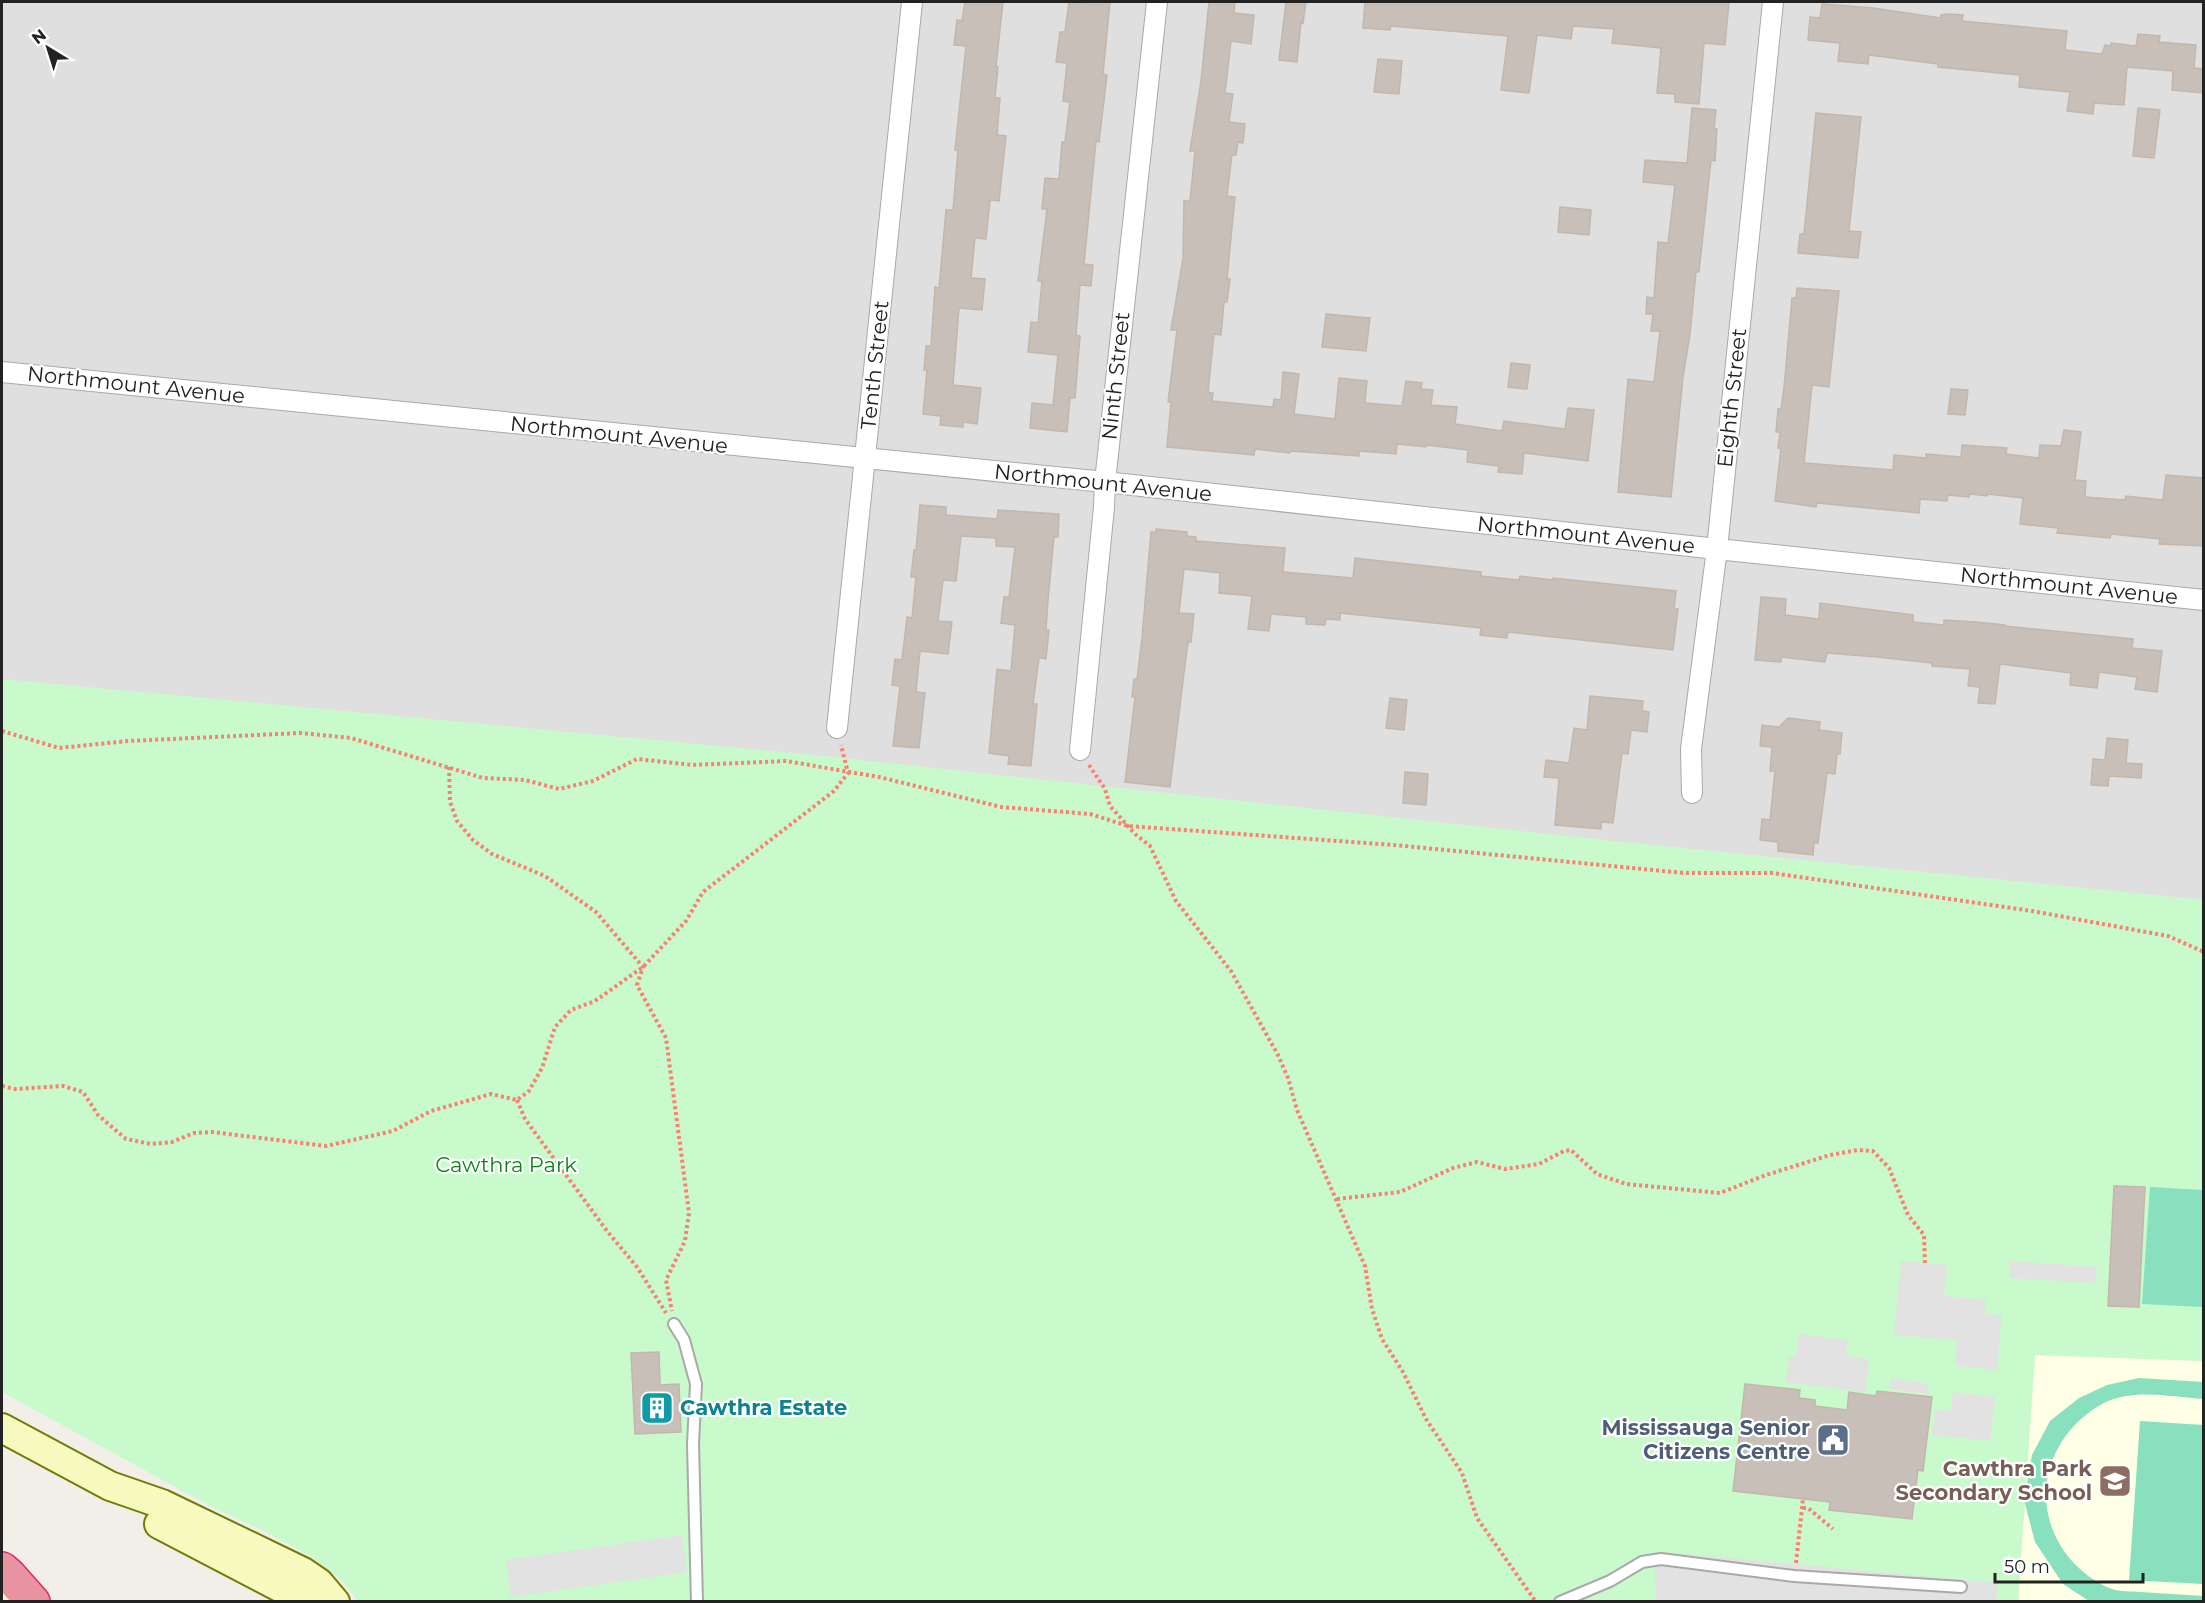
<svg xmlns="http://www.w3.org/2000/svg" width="2205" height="1603" viewBox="0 0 2205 1603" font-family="Montserrat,sans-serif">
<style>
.residential{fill:#e0dfdf}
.education{fill:#ffffe5}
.park{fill:#c8facc}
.pitch{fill:#88e0be}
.parking{fill:#e2e2e2}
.building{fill:#c7bfb8;stroke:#c4b6ab;stroke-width:1.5}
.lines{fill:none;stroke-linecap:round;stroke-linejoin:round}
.service-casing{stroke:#a9a9a9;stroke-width:14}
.minor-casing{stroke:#a9a9a9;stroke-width:22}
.secondary-casing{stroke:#707d05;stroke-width:32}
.motorway-casing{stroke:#dc2a67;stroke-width:36}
.path{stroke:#fa8072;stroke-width:4;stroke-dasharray:3 3;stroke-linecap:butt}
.service{stroke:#fff;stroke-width:10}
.minor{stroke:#fff;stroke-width:20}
.secondary{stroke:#f7fabf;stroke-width:28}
.motorway{stroke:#e892a2;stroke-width:33}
.labels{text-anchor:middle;stroke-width:4.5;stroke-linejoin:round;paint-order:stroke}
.street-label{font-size:21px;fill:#222;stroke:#fff}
.park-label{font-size:21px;fill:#0c8416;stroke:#fff}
.culture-label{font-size:21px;font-weight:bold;fill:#0d838f;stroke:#fff;text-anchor:start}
.service-label{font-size:21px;font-weight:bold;fill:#4e5e75;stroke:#fff;text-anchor:end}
.education-label{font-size:21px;font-weight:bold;fill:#785e54;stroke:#fff;text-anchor:end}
</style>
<rect width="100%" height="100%" fill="#f2efe9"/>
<!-- residential -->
<path class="residential" d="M2 2H2203V900L2 682Z"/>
<!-- education -->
<path class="education" d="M2035 1355 2203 1361V1601L2018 1602Z"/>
<!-- park -->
<path class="park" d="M2 679 814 755 1604 840 2203 900V1361L2035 1355 2018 1601H358L340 1579 312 1557 264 1531 212 1507 2 1392Z"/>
<!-- pitch -->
<path class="pitch" d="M2150 1187 2203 1190V1307L2142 1304Z
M2139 1378 2203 1382V1399C2172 1397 2134 1388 2104 1403 2044 1435 2026 1509 2072 1561 2082 1572 2097 1584 2112 1589 2120 1592 2131 1591 2140 1592 2161 1593 2182 1595 2203 1596V1601H2089L2063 1584 2035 1542 2024 1500 2032 1455 2050 1421 2079 1398 2107 1385Z
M2140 1421 2203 1425V1584L2129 1580Z"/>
<!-- parking -->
<path class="parking" d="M1901 1261 1947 1265 1944 1296 1986 1300 1985 1314 2002 1315 1997 1370 1955 1366 1957 1340 1894 1335Z
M2010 1261 2097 1267 2096 1283 2009 1278Z
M1799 1334 1848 1340 1846 1356 1869 1359 1865 1392 1786 1382 1789 1356 1796 1357Z
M1891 1378 1928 1384 1927 1394 1890 1389Z
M1953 1392 1995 1397 1990 1441 1932 1435 1935 1409 1951 1411Z
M682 1535 687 1572 511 1597 506 1560Z
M1654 1551 1998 1583 1996 1601H1656Z"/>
<!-- building -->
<path class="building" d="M965 2H1003L996 66 998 67 995 98H1000L997 135 1006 136 999 201 990 200 986 239 975 238 971 278 985 279 982 310 959 308 953 385 981 388 977 424 963 422V427L940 425 941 416 923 414 927 370H924L926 346H931L935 287 939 288 946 210H953L958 150H955L966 46 954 45 957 20 962 21Z
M1069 2 1087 3V2H1110L1103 74 1107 75 1099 142 1096 141 1084 264 1093 265 1091 286 1080 285 1076 335 1080 336 1075 398H1070L1067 432 1030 428 1032 403 1053 405 1058 355 1028 352 1031 322 1038 323 1042 281H1038L1047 209H1042L1045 178 1059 179 1062 142H1065L1070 102 1063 101 1067 63 1056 62 1060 32H1065Z
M1209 2H1235L1234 13 1254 15 1251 44 1231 41 1225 93 1233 94 1229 122 1245 124 1243 143 1238 142 1236 155H1232L1227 196 1235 197 1227 279H1230L1227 302H1224L1221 335 1214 334 1208 392 1213 393 1212 401 1273 407 1274 399 1281 400 1283 372 1299 374 1294 414 1335 419 1339 378 1367 381 1365 403 1402 406 1406 381 1422 383 1421 389 1433 390 1431 405 1457 407 1455 424 1502 431 1504 421 1565 429 1568 408 1594 410 1588 461 1524 453 1522 474 1498 472 1499 466 1467 462 1468 450 1426 445V447L1397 444 1396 454 1359 451V456L1290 451V453L1255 449 1254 455 1167 447 1171 402H1168L1177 330H1171L1183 258 1184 201H1190L1195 151H1190L1201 81Z
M1286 2H1306L1303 23 1301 22 1297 62 1279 60Z
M1365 2H1729L1725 45 1704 43 1699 104 1675 102V94L1657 93 1661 48 1612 43 1614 29 1573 26 1571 39 1537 35 1529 93 1501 90 1508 36 1391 26 1390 30 1363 28Z
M1822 4 1873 8 1941 18V15L1947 14 1963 15 1962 21 2067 31 2065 50 2102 54 2105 45 2111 46V43L2136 46 2138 34 2160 36 2159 42 2196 45 2194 68 2204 69V93L2172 90 2173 71 2127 67 2124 105 2094 103 2093 114 2067 111 2070 92 2019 87 2020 75 1938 67V64L1869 55 1868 64 1838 61 1840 43 1808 40 1810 17 1820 18Z
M1378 59 1402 61 1399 94 1374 92Z
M1692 108 1716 110 1714 129H1717L1715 161 1711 160 1699 272H1696L1690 334 1683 377 1671 497 1618 492 1628 379 1654 382 1660 331H1651L1653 314H1646L1647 297 1654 298 1658 242 1668 243 1675 185 1643 182 1645 160 1687 163Z
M2138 108 2160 110 2154 158 2133 156Z
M1816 113 1861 117 1849 231 1861 232 1858 258 1798 253 1800 234H1804Z
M1560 207 1591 210 1589 235 1558 232Z
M1797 288 1839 291 1829 387 1812 385 1804 463 1893 470 1894 455 1926 458V454L1961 457 1962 445 2007 448 2006 454 2039 458 2040 445 2061 446 2064 430 2081 432 2075 480 2086 481 2085 497 2125 500 2126 496 2163 500 2166 475 2204 478V546L2159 544 2160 539 2111 534 2110 538 2057 533 2058 528 2020 524 2023 498 1987 494V496L1970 494 1969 497 1948 495 1947 501 1920 499 1919 513 1817 503 1816 507 1775 501 1781 448H1778L1780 432H1776L1778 409H1781L1784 388 1792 298H1796Z
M1326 314 1370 318 1366 351 1322 347Z
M1511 363 1530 365 1527 389 1508 387Z
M1951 389 1968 390 1965 415 1948 414Z
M920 505 946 507V515L997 519 998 510 1059 514 1058 537H1054L1048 600 1046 630H1049L1046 659 1039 658 1033 704H1037L1031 766 1008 764 1009 756 989 753 997 669 1011 671 1015 625 1001 623 1004 597H1009L1015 547 996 546V538L961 536 956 581 943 580 938 621 952 622 948 654 920 651 916 692 925 693 919 748 893 746 900 686 892 685 895 659 902 660 907 617 912 618 916 577H911L914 550H916Z
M1156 529 1187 532V536L1196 537V541L1285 548 1283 572 1353 578 1355 558 1481 572V576L1519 580 1520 576 1553 580V578L1676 591 1674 609H1678L1673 650 1508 632 1507 638 1480 635 1481 628 1340 613V620L1326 619 1325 625 1306 624V617L1271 614 1269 631 1248 629 1252 596 1219 593 1220 573 1184 569 1179 613 1194 614 1191 642H1188L1184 673 1170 787 1125 782 1135 697H1132L1134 679H1137L1142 638 1151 532H1156Z
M1761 597 1786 599 1785 615 1819 619 1820 603 1913 615V622L1944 625V620L1975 622 2005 625V626L2133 639 2132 648 2162 651 2157 692 2135 689 2137 677 2099 672 2097 688 2070 685 2071 673 2000 664 1995 704 1978 703 1980 687 1968 686 1970 669 1932 666V663L1877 657 1827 653 1825 662 1781 657V662L1755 660Z
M1590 696 1643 701 1642 711 1649 712 1647 732 1631 730 1628 754 1622 753 1613 823 1601 822V829L1555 825 1559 778 1544 777 1546 760 1569 763 1574 728 1587 730Z
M1390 698 1407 700 1404 730 1386 728Z
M1788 718 1820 722 1819 730 1842 733 1840 754H1837L1835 774 1827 773 1818 843H1814L1813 855 1778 851V842L1760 840 1762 819 1770 820 1775 771H1770L1772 747 1760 746 1762 725 1779 727Z
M2107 738 2128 740 2126 763 2142 764 2141 778 2109 776 2108 786 2091 785 2093 759 2105 760Z
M1405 772 1428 774 1426 805 1403 803Z
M2114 1186 2145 1187 2139 1307 2108 1306Z
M659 1352 660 1385 679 1384 681 1432 635 1434 631 1353Z
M1745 1384 1800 1390 1799 1398 1815 1400V1406L1847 1410 1849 1392 1876 1396 1877 1391 1932 1397 1923 1471 1918 1470 1912 1519 1829 1510 1830 1502 1733 1491Z"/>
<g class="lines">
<!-- service casing -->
<g class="service-casing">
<path id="service" d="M674 1324 684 1340 696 1384 693 1444 697 1602
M1560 1602 1610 1581 1642 1562 1661 1559 1794 1576 1961 1587"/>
</g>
<!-- minor casing -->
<g class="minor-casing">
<path id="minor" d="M2 372 1105 482 1717 549 2204 600
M837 728 912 2
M1080 750 1104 507 1105 482 1157 2
M1692 793 1691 749 1717 549 1773 2"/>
</g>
<!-- secondary casing -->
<g class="secondary-casing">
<path id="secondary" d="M2 1428 110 1486 162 1504 303 1572 319 1583 335 1602
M159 1524 291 1593 302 1602
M2 1599 5 1602"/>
</g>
<!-- motorway casing -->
<g class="motorway-casing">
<path id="motorway" d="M2 1569 9 1575 33 1602"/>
</g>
<!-- path -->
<path class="path" d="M2 731 59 748 128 741 301 733 351 738 483 778 525 780 559 789 593 781 637 759 693 765 786 761 879 777 1001 807 1090 814 1128 826 1394 845 1684 873H1772L2032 911 2168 936 2204 952
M1089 765 1105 789 1110 806 1135 834 1150 846 1176 901 1231 971 1278 1055 1288 1078 1297 1110 1365 1266 1372 1309 1382 1339 1403 1372 1426 1419 1462 1473 1477 1518 1536 1602
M449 767 450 802 457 821 473 840 492 854 545 876 596 912 643 967 637 985 666 1038 689 1213 685 1241 666 1280 672 1311
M2 1086 15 1089 63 1086 83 1092 98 1115 126 1139 151 1144 172 1142 194 1133 212 1132 326 1146 393 1131 431 1111 491 1094 517 1100 529 1091 542 1068 555 1027 571 1010 595 1001 643 967 686 921 703 892 834 791 848 773 841 745
M517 1100 525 1119 607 1231 637 1267 666 1313
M1337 1199 1400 1192 1453 1168 1477 1162 1505 1169 1539 1164 1564 1151 1571 1150 1597 1174 1626 1184 1720 1193 1766 1175 1830 1155 1858 1150 1873 1151 1889 1168 1908 1215 1924 1235 1925 1266
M1803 1508H1808L1833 1529
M1796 1563 1803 1499"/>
<!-- service -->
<use href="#service" class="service"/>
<!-- minor -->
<use href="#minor" class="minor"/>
<!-- secondary -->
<use href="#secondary" class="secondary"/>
<!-- motorway -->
<use href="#motorway" class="motorway"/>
</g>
<!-- icons -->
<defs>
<g id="building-square" transform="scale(1.725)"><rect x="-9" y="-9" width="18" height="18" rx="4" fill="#0f9aa8" stroke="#fff"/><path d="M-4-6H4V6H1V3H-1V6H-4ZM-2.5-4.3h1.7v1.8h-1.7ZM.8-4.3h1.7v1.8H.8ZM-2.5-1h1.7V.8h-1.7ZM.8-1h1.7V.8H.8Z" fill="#fff"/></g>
<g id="civic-square" transform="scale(1.725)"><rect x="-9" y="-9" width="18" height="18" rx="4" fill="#5c6f8a" stroke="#fff"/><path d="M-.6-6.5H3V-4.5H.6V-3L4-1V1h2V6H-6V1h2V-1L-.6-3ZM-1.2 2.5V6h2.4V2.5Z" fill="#fff"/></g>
<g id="school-square" transform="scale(1.725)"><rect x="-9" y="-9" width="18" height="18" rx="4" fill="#8d6e63" stroke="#fff"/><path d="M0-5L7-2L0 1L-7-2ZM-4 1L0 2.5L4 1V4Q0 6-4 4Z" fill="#fff"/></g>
</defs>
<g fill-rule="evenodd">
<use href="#building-square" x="657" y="1408"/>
<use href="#civic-square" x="1833" y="1440"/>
<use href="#school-square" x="2115" y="1481"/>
</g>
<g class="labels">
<!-- street labels -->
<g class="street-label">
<text transform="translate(875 365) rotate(-84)" y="7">Tenth Street</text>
<text transform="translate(1116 376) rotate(-84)" y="7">Ninth Street</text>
<text transform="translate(136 385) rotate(6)" y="7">Northmount Avenue</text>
<text transform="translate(1732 398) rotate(-84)" y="7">Eighth Street</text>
<text transform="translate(619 435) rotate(6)" y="7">Northmount Avenue</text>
<text transform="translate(1103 483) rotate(6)" y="7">Northmount Avenue</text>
<text transform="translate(1586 535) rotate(6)" y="7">Northmount Avenue</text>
<text transform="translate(2069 586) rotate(6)" y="7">Northmount Avenue</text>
</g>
<!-- park labels -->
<g class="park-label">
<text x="506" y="1172">Cawthra Park</text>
</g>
<!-- culture labels -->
<g class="culture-label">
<text x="680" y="1415">Cawthra Estate</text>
</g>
<!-- service labels -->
<g class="service-label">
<text x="1810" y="1435">Mississauga Senior<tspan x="1810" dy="24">Citizens Centre</tspan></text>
</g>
<!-- education labels -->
<g class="education-label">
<text x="2092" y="1476">Cawthra Park<tspan x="2092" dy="24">Secondary School</tspan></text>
</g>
</g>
<!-- border -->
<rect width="2205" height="1603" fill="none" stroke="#222222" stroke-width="6"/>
<!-- north arrow -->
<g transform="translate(48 48) rotate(322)" stroke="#ffffff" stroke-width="4.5" paint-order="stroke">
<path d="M0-4.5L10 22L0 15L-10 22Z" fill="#222222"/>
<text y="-9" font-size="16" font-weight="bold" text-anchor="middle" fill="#222222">N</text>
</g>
<!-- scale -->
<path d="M1995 1573v9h148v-9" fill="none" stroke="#222222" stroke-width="3"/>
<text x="2004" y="1573" font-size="18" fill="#222222" stroke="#ffffff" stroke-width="4.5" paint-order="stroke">50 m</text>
</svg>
